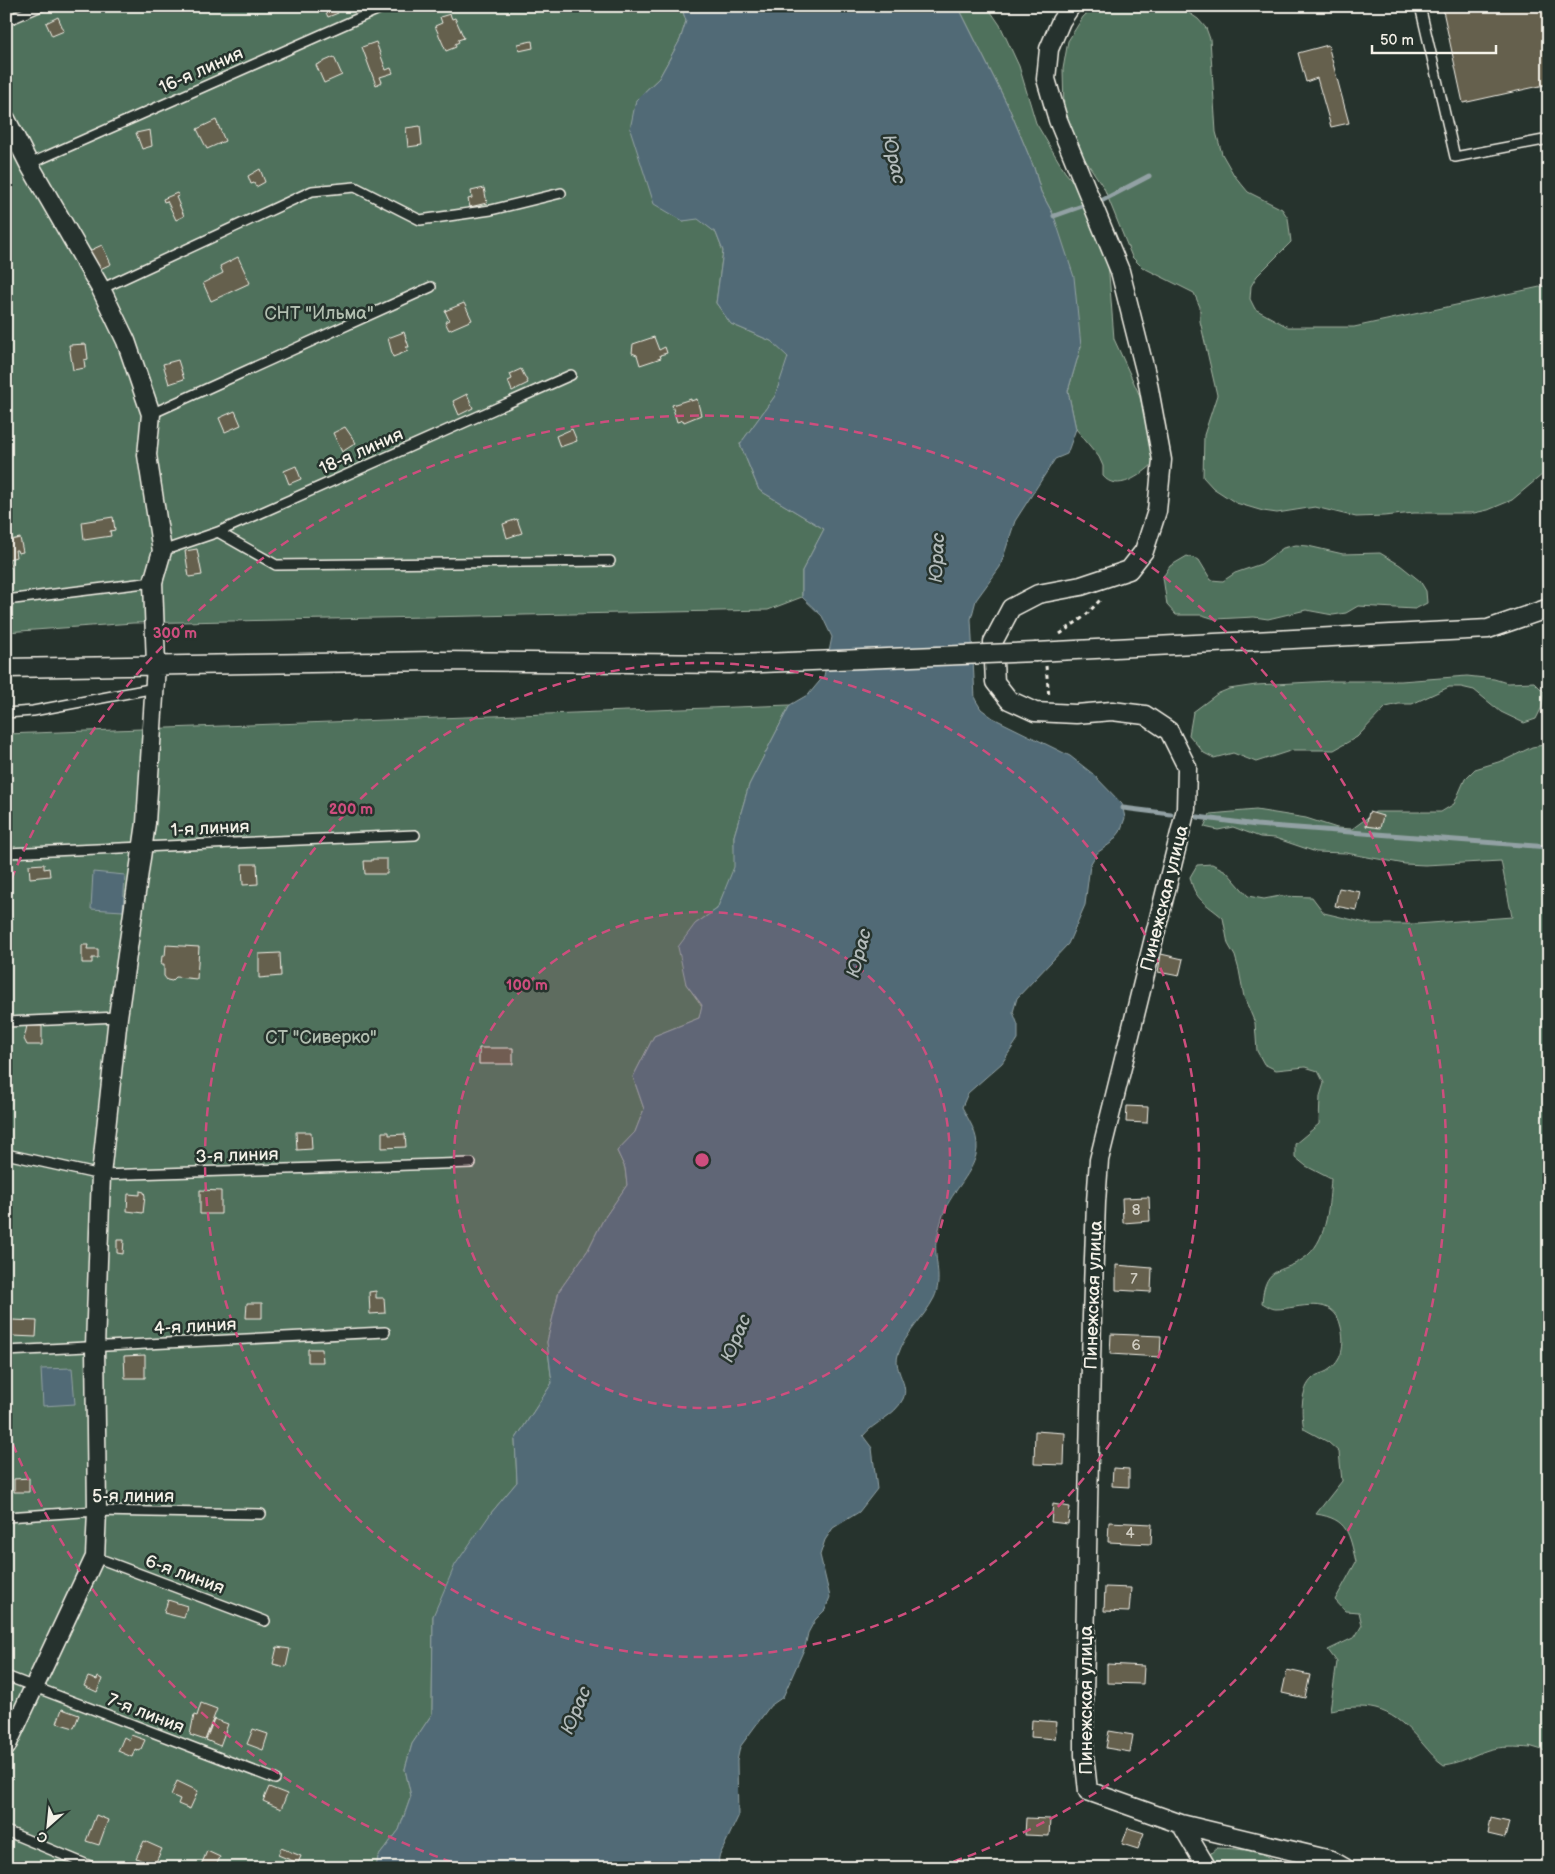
<svg xmlns="http://www.w3.org/2000/svg" width="1555" height="1874" viewBox="0 0 1555 1874" font-family="'Balsamiq Sans',sans-serif">
<style>
.green{fill:#50715b;stroke:#a2b1a2}
.water{fill:#516b76;stroke:#92a1a4}
.lines{fill:none;stroke-linecap:round;stroke-linejoin:round}
.stream{stroke:#92a1a4;stroke-width:5}
.building{fill:#65604e;stroke:#f4f1e8}
.lane-casing{stroke:#f4f1e8;stroke-width:12}
.street-casing{stroke:#f4f1e8;stroke-width:21}
.path{stroke:#f4f1e8;stroke-width:3;stroke-dasharray:4 4;stroke-linecap:butt}
.lane{stroke:#26332d;stroke-width:9}
.street{stroke:#26332d;stroke-width:18}
.street-bridge-casing{stroke:#f4f1e8;stroke-width:21;stroke-linecap:butt}
.street-bridge{stroke:#26332d;stroke-width:18}
.ring{fill:none;stroke:#ce4e7e;stroke-width:2.5;stroke-dasharray:9 6}
.labels{text-anchor:middle;stroke-width:5;stroke-linejoin:round;paint-order:stroke}
.number-label{font-size:15px;fill:#d0cdc2}
.street-label{font-size:18px;fill:#f4f1e8;stroke:#26332d}
.park-label{font-size:18px;fill:#b2beb0;stroke:#26332d}
.water-label{font-size:19px;font-style:italic;fill:#b3bbba;stroke:#26332d}
.centre{fill:#ce4e7e;stroke:#26332d;stroke-width:2.5}
.ring-label{font-size:15px;text-anchor:middle;font-weight:bold;fill:#ce4e7e;stroke:#26332d;stroke-width:5;stroke-linejoin:round;paint-order:stroke}
</style>
<rect width="100%" height="100%" fill="#26332d"/>
<filter id="ink" filterUnits="userSpaceOnUse"><feTurbulence type="fractalNoise" baseFrequency=".02" numOctaves="2"/><feDisplacementMap in="SourceGraphic" scale="10" xChannelSelector="R" yChannelSelector="G"/><feConvolveMatrix kernelMatrix="1 2 1 2 8 2 1 2 1" color-interpolation-filters="sRGB"/></filter>
<g filter="url(#ink)">
<!-- green -->
<path class="green" d="M6 6H681L686 21 680 40 659 78 636 100 683 221 698 218 716 233 723 251 716 303 731 324 771 341 789 357 775 396 740 444 759 490 824 529 802 571V597L768 610 133 623 6 632Z
M958 6H987L1000 25 1019 66 1036 123 1065 172 1080 190 1108 261 1114 339 1139 394 1154 449 1153 464C1141 475 1117 493 1103 476V466L1099 457 1076 429 1068 391 1081 346 1054 216 1041 192 1034 168 1009 108Z
M1095 6H1179L1198 19 1206 28 1210 39 1216 132 1222 154 1234 175 1248 192 1282 209 1288 218 1291 242 1257 276 1251 286 1250 299 1255 309 1288 327H1354L1549 285V469L1512 500 1488 510 1474 513H1414L1384 516 1356 517 1315 507 1277 513 1263 511 1236 503 1213 488 1203 477 1204 435 1217 395 1200 321V307L1194 293 1142 267 1132 257 1104 188 1080 152 1064 112 1063 69 1068 41 1083 17Z
M1296 545 1308 546 1343 554 1380 553 1400 565 1420 581 1426 591 1427 603 1415 609 1358 606 1346 613 1333 615 1306 610 1268 619 1254 617 1215 619 1202 615H1176L1167 605 1163 577 1170 566 1187 556 1199 560 1211 580 1223 581 1235 573 1261 564 1283 548Z
M1467 676 1494 679 1507 683 1534 682 1544 692 1542 707 1536 719 1524 723 1501 712 1474 690 1461 687H1449L1412 704H1399L1386 707 1357 737 1334 750H1293L1256 762 1233 753 1214 758 1204 753 1189 735 1193 712 1217 694 1229 689 1256 685 1331 681H1401Z
M790 705 749 785 734 836 735 867 717 909 695 924 686 984 702 1006 699 1018 654 1036 633 1077 644 1109 635 1132 617 1151 625 1168 627 1185 603 1220 588 1250 559 1291 547 1342 552 1383 515 1440 517 1482 491 1513 433 1616 432 1714 412 1744 405 1769 411 1796 399 1830 378 1857 376 1868H6V734Z
M1549 744V1752L1529 1746 1531 1748C1516 1747 1502 1746 1488 1750 1472 1755 1462 1763 1444 1765 1435 1759 1430 1752 1422 1743 1392 1709 1374 1702 1330 1710L1337 1662 1328 1650 1355 1637 1362 1625 1359 1612 1345 1611 1335 1600 1356 1562C1349 1533 1348 1519 1316 1514L1342 1481 1339 1452 1328 1442 1304 1429C1301 1414 1300 1389 1313 1378 1316 1374 1322 1374 1327 1371 1343 1361 1345 1345 1341 1327 1334 1293 1298 1309 1276 1309 1271 1309 1266 1305 1262 1303 1265 1261 1284 1276 1308 1255 1328 1237 1329 1203 1331 1179L1306 1166 1295 1157V1144L1319 1124 1320 1096 1324 1083 1318 1071 1305 1067 1276 1070 1264 1064 1257 1051 1255 1023 1244 997 1239 970 1235 956 1228 944 1223 918C1206 903 1195 901 1190 877L1197 865 1212 864 1226 871 1248 896 1264 899 1280 896 1312 897 1324 913 1370 924H1417L1512 917 1501 861 1425 865 1405 864 1346 853 1316 852 1275 838 1260 837 1233 827 1218 830 1204 827 1210 814 1256 810 1306 818 1337 828 1352 829 1375 812H1441L1454 804 1465 779 1475 769 1505 760 1532 747Z
M1217 1848C1243 1849 1265 1850 1286 1868H1203L1211 1853Z"/>
<!-- water -->
<path class="water" d="M681 6H958L1009 108 1034 168 1041 192 1054 216 1074 277 1081 346 1068 391 1076 429 1067 454 1055 459 1015 521 1000 567 976 600 971 619 975 699 981 709 993 718 1070 756 1093 774 1122 804 1125 818 1120 832 1111 843 1097 853 1090 865 1085 905 1068 944 1017 998 1013 1012 1018 1025V1039L1002 1063 968 1093 962 1107C969 1121 978 1133 977 1149 975 1172 952 1191 944 1212 941 1221 938 1232 936 1242 934 1260 943 1280 934 1298 924 1318 905 1333 898 1355 893 1371 910 1384 903 1399 894 1417 875 1421 863 1436L872 1448 877 1489 859 1512 833 1528 825 1540 820 1555 830 1597 825 1610 815 1620 808 1633 805 1647 783 1697 770 1706 740 1747 737 1761 738 1817 719 1857 718 1868H376L378 1857 399 1830 411 1796 405 1769 412 1744 432 1714 433 1616 455 1565 491 1513 517 1482 515 1440 552 1383 547 1342 559 1291 588 1250 603 1220 627 1185 625 1168 617 1151 635 1132 644 1109 633 1077 654 1036 699 1018 702 1005 686 984 678 947 695 924 717 909 734 867V836L749 785 790 705 809 694 824 676 832 637 822 616 802 597V571L824 529 759 490 740 444 775 396 788 357 771 341 731 324 716 303 723 251 716 233 698 219 683 221 654 204 630 129 636 100 659 78 680 40 686 21Z
M93 872 125 875 123 911 91 909Z
M72 1368 75 1404 43 1406 41 1369Z"/>
<g class="lines">
<!-- stream -->
<path class="stream" d="M1103 200 1149 176
M1054 216 1082 206
M1123 808 1171 814
M1198 817 1256 825 1549 847"/>
</g>
<!-- building -->
<path class="building" d="M323 6H336L338 13 328 17Z
M1442 6H1549V84L1463 103Z
M450 14 452 19 455 18 464 38 458 40 459 42 455 44 456 47 446 51 435 26 442 23 440 17Z
M58 17 64 31 52 36 46 23Z
M532 41 533 48 519 51 518 44Z
M376 42 386 70 391 68 393 73 380 77 382 82 376 85 362 47Z
M1328 45 1349 123 1331 127 1317 78 1306 82 1298 53Z
M334 57 342 75 324 83 316 65Z
M216 120 225 141 207 149 197 129Z
M420 126 422 145 408 147 406 128Z
M150 130 152 146 142 149 136 133Z
M260 169 265 182 256 187 254 183 251 184 248 176Z
M484 188 487 203 470 207 468 199 472 198 471 191Z
M177 193 179 196 176 197 184 216 176 220 167 201 164 202 163 199Z
M102 245 111 264 98 270 89 251Z
M238 257 250 283 211 301 203 283 223 273 220 266Z
M464 303 472 320 449 330 445 322 449 320 445 311Z
M404 332 409 347H406L408 351 393 357 388 338Z
M654 337 659 350 665 347 667 353 660 355 661 358 640 365 637 355 632 353 633 344Z
M86 344 88 359 84 360 85 368 73 370 69 345Z
M178 360 184 379 169 384 163 364Z
M521 369 528 383 512 391 508 381 512 379 510 374Z
M467 394 473 408 459 415 453 401Z
M691 399V401L697 399 701 415 684 422 683 420 677 422 672 405Z
M235 411 241 425 225 432 219 418Z
M345 427 356 443 342 452 333 433Z
M572 429 577 441 560 447 556 436Z
M296 466 301 479 289 484 284 471Z
M113 517 115 530 110 531 111 536 84 540 82 522Z
M517 519 522 533 507 538 503 524Z
M20 538 23 552 18 553 17 550H15L16 557 9 559 11 567 6 568V541Z
M197 549 202 575 189 577 185 551Z
M1369 812 1383 816 1380 828 1366 826Z
M372 859H387V874H365L364 861H372Z
M44 864V869L49 868 50 876 30 878 29 865Z
M242 864H257L258 884 243 885Z
M1339 888 1361 892 1357 910 1335 906Z
M82 945H88L87 949H98V958H92V963H82Z
M166 945 199 947 197 979 176 977 172 981 167 980 164 976V965H161L162 956H165Z
M280 953 281 976 259 978V954Z
M1161 954 1183 959 1179 976 1158 972Z
M27 1026H42V1045H27L24 1039Z
M479 1048H513V1064H479Z
M1127 1106 1148 1107 1147 1123 1126 1122Z
M296 1132H311L312 1149 297 1150Z
M382 1132H389V1135L405 1134 406 1147 382 1148Z
M200 1190 221 1191V1214H200Z
M140 1191 144 1192 145 1196 143 1213 127 1211 128 1194 140 1195Z
M1149 1197 1150 1221 1123 1223 1122 1198Z
M117 1240H124L123 1254 117 1253Z
M1116 1265 1152 1268 1151 1292 1116 1290Z
M376 1291V1298H384L385 1313 370 1314 369 1292Z
M247 1303H262V1318H246Z
M12 1320 37 1321 36 1337 12 1336Z
M1111 1334 1161 1336 1160 1357 1110 1354Z
M308 1349H322L323 1362H308Z
M145 1355V1378H125L124 1356Z
M1035 1431 1065 1433 1064 1465 1034 1464Z
M1113 1468 1129 1469V1487L1112 1486Z
M29 1478V1492H14V1479Z
M1053 1504 1070 1507 1068 1524 1051 1522Z
M1109 1522 1152 1524 1151 1544 1108 1542Z
M1105 1587 1131 1588 1129 1612 1104 1611Z
M168 1600 187 1606 184 1618 164 1613Z
M277 1647 290 1649 286 1667 273 1664Z
M1107 1664 1144 1666 1143 1684 1107 1683Z
M1287 1670 1310 1675 1305 1698 1282 1693Z
M88 1677 97 1680 98 1677 102 1679 97 1692 84 1686Z
M201 1703 217 1709 205 1740 190 1735 194 1715 197 1716Z
M62 1709 79 1715 74 1728 57 1723Z
M214 1719 228 1724 220 1746 206 1740Z
M1032 1720 1057 1722 1055 1739 1031 1737Z
M253 1729 268 1734 263 1750 247 1744Z
M1109 1731 1133 1735 1130 1752 1106 1748Z
M131 1735 145 1740 140 1751 135 1749 132 1757 118 1751 124 1737 129 1740Z
M177 1781 198 1791 190 1809 178 1804 180 1799 171 1795Z
M269 1787 287 1794 281 1809 263 1801Z
M96 1815 108 1820 99 1845 86 1841Z
M1026 1818 1050 1819 1049 1836 1025 1835Z
M1491 1818 1509 1822 1505 1838 1488 1834Z
M1128 1828 1144 1833 1138 1849 1122 1844Z
M144 1841 162 1849 154 1866 136 1858Z
M281 1848 301 1856 298 1863 278 1855Z
M207 1851 220 1857 215 1868H200Z"/>
<g class="lines">
<!-- lane casing -->
<g class="lane-casing">
<path id="lane" d="M1420 6 1455 157 1549 139
M6 21 41 6
M29 164 386 6
M101 289 312 191 355 187 420 220 491 210 561 193
M151 414 431 287
M218 532 276 565 610 561
M162 551 218 532 571 375
M6 600 153 582
M6 713 33 711 155 688
M6 853 415 835
M6 1022 118 1017
M6 1154 101 1175 471 1163
M6 1351 385 1332
M6 1517 97 1511 261 1514
M95 1557 265 1621
M6 1676 275 1779
M6 1831 95 1868"/>
</g>
<!-- street casing -->
<g class="street-casing">
<path id="street" d="M1071 6 1061 21 1049 49 1046 79 1058 120 1120 271 1147 378 1162 460 1157 511 1144 551 1129 570 1081 586 1038 594 1011 608 993 642 995 682 1009 700 1035 712 1076 714 1112 711 1145 715 1169 731 1187 767 1186 809 1099 1160 1096 1202 1092 1316 1084 1696V1755L1088 1791 1181 1824 1331 1860 1345 1868
M6 119 29 164 101 289 126 341 151 414 147 455 162 551 153 582 156 665 146 823 118 1017 101 1175 95 1347 97 1511 95 1557 6 1747
M1036 652 1488 629 1549 608
M6 668 436 661 730 664
M1181 1824 1207 1868"/>
</g>
<!-- path -->
<path class="path" d="M1060 634 1085 616 1102 598
M1046 666 1049 697"/>
<!-- lane -->
<use href="#lane" class="lane"/>
<!-- street -->
<use href="#street" class="street"/>
<!-- street-bridge casing -->
<g class="street-bridge-casing">
<path id="street-bridge" d="M736 664 1036 652"/>
</g>
<!-- street-bridge -->
<use href="#street-bridge" class="street-bridge"/>
</g>
</g>
<!-- distance rings -->
<circle cx="702" cy="1160" r="248" fill="#ce4e7e" fill-opacity=".12"/>
<g class="ring">
<circle cx="702" cy="1160" r="248"/>
<circle cx="702" cy="1160" r="497"/>
<path d="M466 1867A745 745 0 0 1 6 1427M6 893A745 745 0 1 1 938 1867"/>
</g>
<g class="labels">
<!-- number labels -->
<g class="number-label">
<text x="1136" y="1215">8</text>
<text x="1134" y="1284">7</text>
<text x="1136" y="1350">6</text>
<text x="1130" y="1538">4</text>
</g>
<!-- street labels -->
<g class="street-label">
<text transform="translate(201 70) rotate(-24)" y="6">16-я линия</text>
<text transform="translate(361 451) rotate(-24)" y="6">18-я линия</text>
<text transform="translate(210 828) rotate(-3)" y="6">1-я линия</text>
<text transform="translate(1164 898) rotate(-76)" y="6">Пинежская улица</text>
<text transform="translate(237 1155) rotate(-2)" y="6">3-я линия</text>
<text transform="translate(1093 1295) rotate(-88)" y="6">Пинежская улица</text>
<text transform="translate(195 1326) rotate(-3)" y="6">4-я линия</text>
<text x="133" y="1502">5-я линия</text>
<text transform="translate(185 1574) rotate(20)" y="6">6-я линия</text>
<text transform="translate(1086 1700) rotate(-90)" y="6">Пинежская улица</text>
<text transform="translate(146 1713) rotate(21)" y="6">7-я линия</text>
</g>
<!-- park labels -->
<g class="park-label">
<text x="319" y="319">СНТ "Ильма"</text>
<text x="321" y="1043">СТ "Сиверко"</text>
</g>
<!-- water labels -->
<g class="water-label">
<text transform="translate(895 159) rotate(77)" y="7">Юрас</text>
<text transform="translate(936 558) rotate(-87)" y="7">Юрас</text>
<text transform="translate(858 953) rotate(-75)" y="7">Юрас</text>
<text transform="translate(735 1338) rotate(-67)" y="7">Юрас</text>
<text transform="translate(575 1710) rotate(-67)" y="7">Юрас</text>
</g>
</g>
<circle cx="702" cy="1160" r="8" class="centre"/>
<g class="ring-label">
<text x="175" y="638">300 m</text>
<text x="351" y="814">200 m</text>
<text x="527" y="990">100 m</text>
</g>
<!-- margin -->
<rect width="1555" height="1874" fill="none" stroke="#26332d" stroke-width="25"/>
<rect x="12" y="12" width="1530" height="1849" fill="none" stroke="#f4f1e8" stroke-width="2" filter="url(#ink)"/>
<!-- north arrow -->
<g transform="translate(48 1826) rotate(207)" stroke="#26332d" stroke-width="4" paint-order="stroke">
<path d="M0-4L9 19L0 12L-9 19Z" fill="#f4f1e8"/>
<text y="-8" font-size="14" font-weight="bold" text-anchor="middle" fill="#f4f1e8">С</text>
</g>
<!-- scale -->
<path d="M1372 45v8h124v-8" fill="none" stroke="#f4f1e8" stroke-width="2.5"/>
<text x="1380" y="45" font-size="15" fill="#f4f1e8" stroke="#26332d" stroke-width="4" paint-order="stroke">50 m</text>
</svg>
